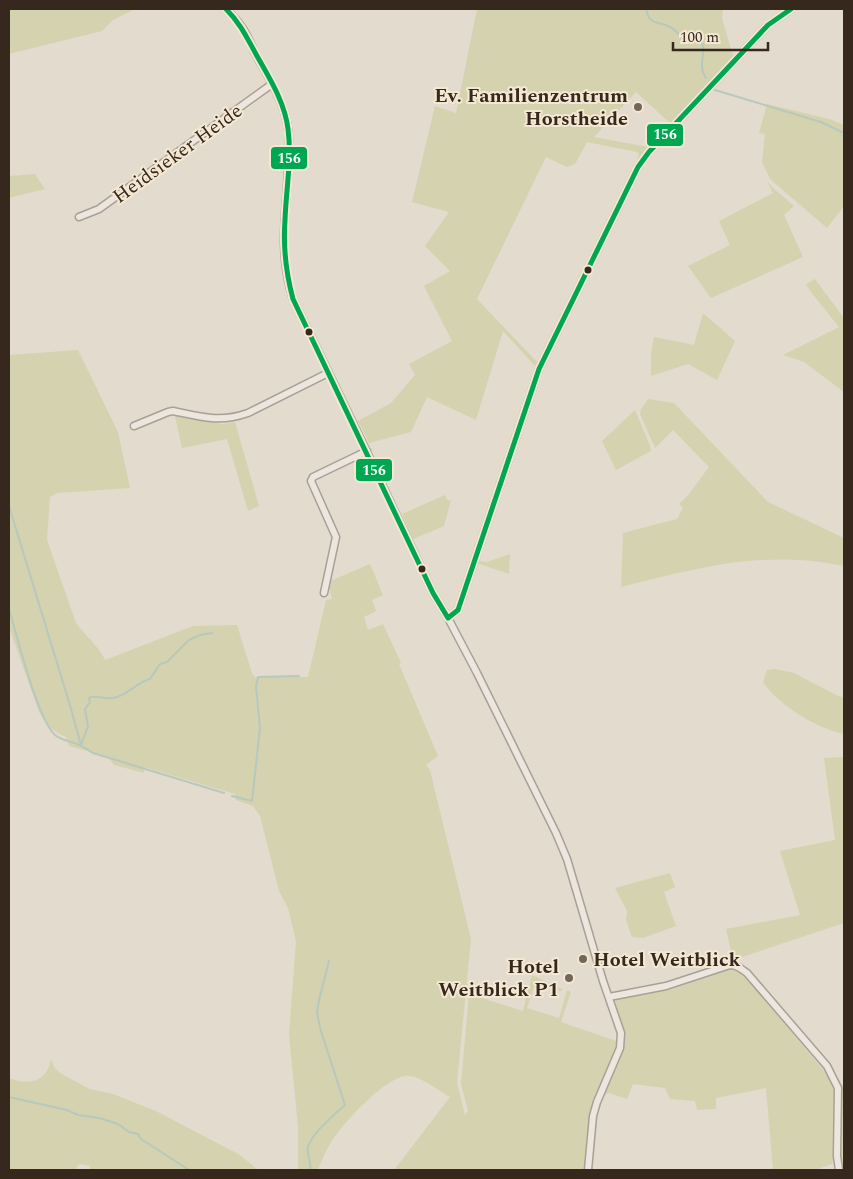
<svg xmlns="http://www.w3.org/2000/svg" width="853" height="1179" viewBox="0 0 853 1179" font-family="Spectral,serif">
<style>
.green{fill:#d5d2af}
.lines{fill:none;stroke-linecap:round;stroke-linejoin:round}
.stream{stroke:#b8c8bd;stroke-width:2}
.street-casing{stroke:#a8a096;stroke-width:9}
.street{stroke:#ece6de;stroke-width:6}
.bus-1-casing{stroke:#f4e8d3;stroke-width:9}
.bus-1{stroke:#00a651;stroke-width:5}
.poi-dot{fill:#73675b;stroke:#f4e8d3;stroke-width:2}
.bus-dot{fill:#37281e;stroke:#f4e8d3;stroke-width:2}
.labels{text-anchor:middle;stroke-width:4;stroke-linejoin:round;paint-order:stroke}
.poi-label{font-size:20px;font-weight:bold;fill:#37281e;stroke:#f4e8d3;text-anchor:end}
.street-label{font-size:20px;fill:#37281e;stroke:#f4e8d3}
.line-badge{stroke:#f4e8d3;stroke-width:2}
.badge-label{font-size:14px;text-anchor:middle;font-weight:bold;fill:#fff}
</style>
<rect width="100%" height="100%" fill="#e3dbcd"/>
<!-- green -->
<path class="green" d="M9 9H135L113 20 102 31 9 54Z
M477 9H723L722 18 733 56 671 124 636 92 594 137 648 147 637 160 639 155 637 152 587 142 575 164 567 167 546 157 477 299 537 362 535 366 503 331 476 420 427 397 411 432 369 443 358 421 391 403 415 375 409 364 452 341 424 286 450 271 425 246 449 212 412 202 435 106 456 113Z
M767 104 829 119 844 125V206L827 228 770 179 762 162 765 134 759 133Z
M35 174 45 189 9 198V176Z
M767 181 772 187 794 206 784 215 803 257 711 298 688 266 730 245 719 221 773 193Z
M815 279 844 318V392L804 362 783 355 839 327 811 292 806 284Z
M703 313 735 341 717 380 688 364 651 376V354L654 337 694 345Z
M78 350 118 432 130 488 57 493 50 497 47 540 76 623C84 634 101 649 105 660L193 626 237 625 252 673 255 677H308L326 600 332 599 329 587 330 581 370 564 383 595 372 600 376 611 364 617 368 630 383 624 401 663 399 664 438 756 426 765 430 770 471 939 457 1083 465 1115 468 1111 461 1084 469 994 523 1011 532 975 562 989 561 991 535 984 527 1008 559 1018 567 990 571 992 561 1022 619 1042 595 1102 587 1170H394L450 1097C439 1091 418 1074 405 1076 384 1079 345 1121 333 1139 327 1148 322 1159 318 1170H298V1127L289 1034 296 941 288 908 279 891 260 816 253 806 236 800 235 794 144 767V773L114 765 108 757 69 746 66 737C53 731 46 725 39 712L9 627V355Z
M648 399 674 403 768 502 844 538V566C764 549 698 568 621 587L623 533 677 519 683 508 679 504 688 495 709 467 673 430 655 448 640 414 641 409Z
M635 410 650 446 651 451 616 470 602 441Z
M175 416 222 424 235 422 259 506 248 511 227 439 182 448Z
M445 495 448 501 451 500 444 526 413 539 402 514Z
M510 554 509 574 477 563 478 561 487 562Z
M775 669 794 673 838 696 844 697V734C818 729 778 705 763 682L767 670Z
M844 757V923L733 960 726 929 800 915 780 851 835 840 824 758Z
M670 873 675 887 664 892 676 926 643 938 632 937 626 920 627 911 615 888Z
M730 969 739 971 752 984 829 1077 835 1094 833 1160 832 1164 815 1170H773L766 1088 716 1098V1109L697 1110 695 1101 670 1099 665 1088 633 1084 627 1099 609 1093 605 1095V1090L623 1047 624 1038 615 1000 672 989Z
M51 1059 54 1067 60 1073 82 1085 90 1089 113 1094 156 1111 240 1155 258 1170H90V1166L79 1164 75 1170H9V1078C29 1086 47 1082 51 1059Z
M840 1085H844V1170H842L838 1151Z"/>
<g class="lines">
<!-- stream -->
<path class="stream" d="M646 9C649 26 659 21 670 27 675 29 679 35 683 38L698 37C711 50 695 63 706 78
M715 90 821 122 844 133
M9 506 69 702 81 745
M9 609C17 636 37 718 55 735 62 741 71 741 79 745 84 747 88 750 93 753L224 793
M81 745 88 726 85 709 90 702 89 698C96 694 105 700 113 698 127 696 137 682 150 679L160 664 167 662 189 640 200 635 212 633
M232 796 252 801 260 728 256 687 258 677 299 676
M9 1097 67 1110 78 1115 99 1118 118 1124 129 1132 138 1134 141 1139 189 1170
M310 1170C312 1162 306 1156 308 1147 312 1133 334 1115 345 1105L320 1028 317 1012 319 1000 329 961"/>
<!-- street casing -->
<g class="street-casing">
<path id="street" d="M226 9C231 14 237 20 241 26 247 34 251 44 255 53 270 80 289 108 289 141 290 197 275 243 293 299L364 446 433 593 448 618 477 673 556 833 567 859 603 981 621 1033 620 1048 597 1102 593 1116 588 1170
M79 217 99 209 272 84
M134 426 168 412 173 411C202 417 219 423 248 413L328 373
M324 593 336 537 311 481 313 477 367 451
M448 618 458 610 539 369 638 167 649 152 768 25 791 9
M609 997 666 986 730 965C738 965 741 969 747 973L827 1066 838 1088 837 1156 839 1170"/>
</g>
<!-- street -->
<use href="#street" class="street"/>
<!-- bus-1 casing -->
<g class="bus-1-casing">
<path id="bus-1" d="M226 9C241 24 247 38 257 56 270 79 285 103 288 129 292 159 286 190 285 220 283 247 286 273 293 299L433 593 448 618
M448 618 458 610 539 369 638 167 649 152 768 25 791 9"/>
</g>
<!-- bus-1 -->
<use href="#bus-1" class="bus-1"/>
</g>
<!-- markers -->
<g class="poi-dot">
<circle cx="638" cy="107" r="5"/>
<circle cx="583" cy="959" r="5"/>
<circle cx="569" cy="978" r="5"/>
</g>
<g class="bus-dot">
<circle cx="588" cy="270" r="4.5"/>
<circle cx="309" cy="332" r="4.5"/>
<circle cx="422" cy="569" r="4.5"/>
</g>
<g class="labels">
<!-- poi labels -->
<g class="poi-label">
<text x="628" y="102">Ev. Familienzentrum<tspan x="628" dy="23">Horstheide</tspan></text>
<text x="593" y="966" text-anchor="start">Hotel Weitblick</text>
<text x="559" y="973">Hotel<tspan x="559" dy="23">Weitblick P1</tspan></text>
</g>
<!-- street labels -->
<g class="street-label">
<text transform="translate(177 153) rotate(-36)" y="7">Heidsieker Heide</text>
</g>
</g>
<g class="line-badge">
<rect x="646" y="123" width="38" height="24" rx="5" fill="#00a651"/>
<rect x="270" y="146" width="38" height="24" rx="5" fill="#00a651"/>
<rect x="355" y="458" width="38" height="24" rx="5" fill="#00a651"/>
</g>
<g class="badge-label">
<text x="665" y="139">156</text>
<text x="289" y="163">156</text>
<text x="374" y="475">156</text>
</g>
<!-- border -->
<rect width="853" height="1179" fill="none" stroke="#37281e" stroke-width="20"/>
<!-- scale -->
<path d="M673 42v8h95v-8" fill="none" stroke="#37281e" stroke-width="2.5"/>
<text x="680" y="42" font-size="15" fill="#37281e" stroke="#f4e8d3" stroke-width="4" paint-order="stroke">100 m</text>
</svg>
